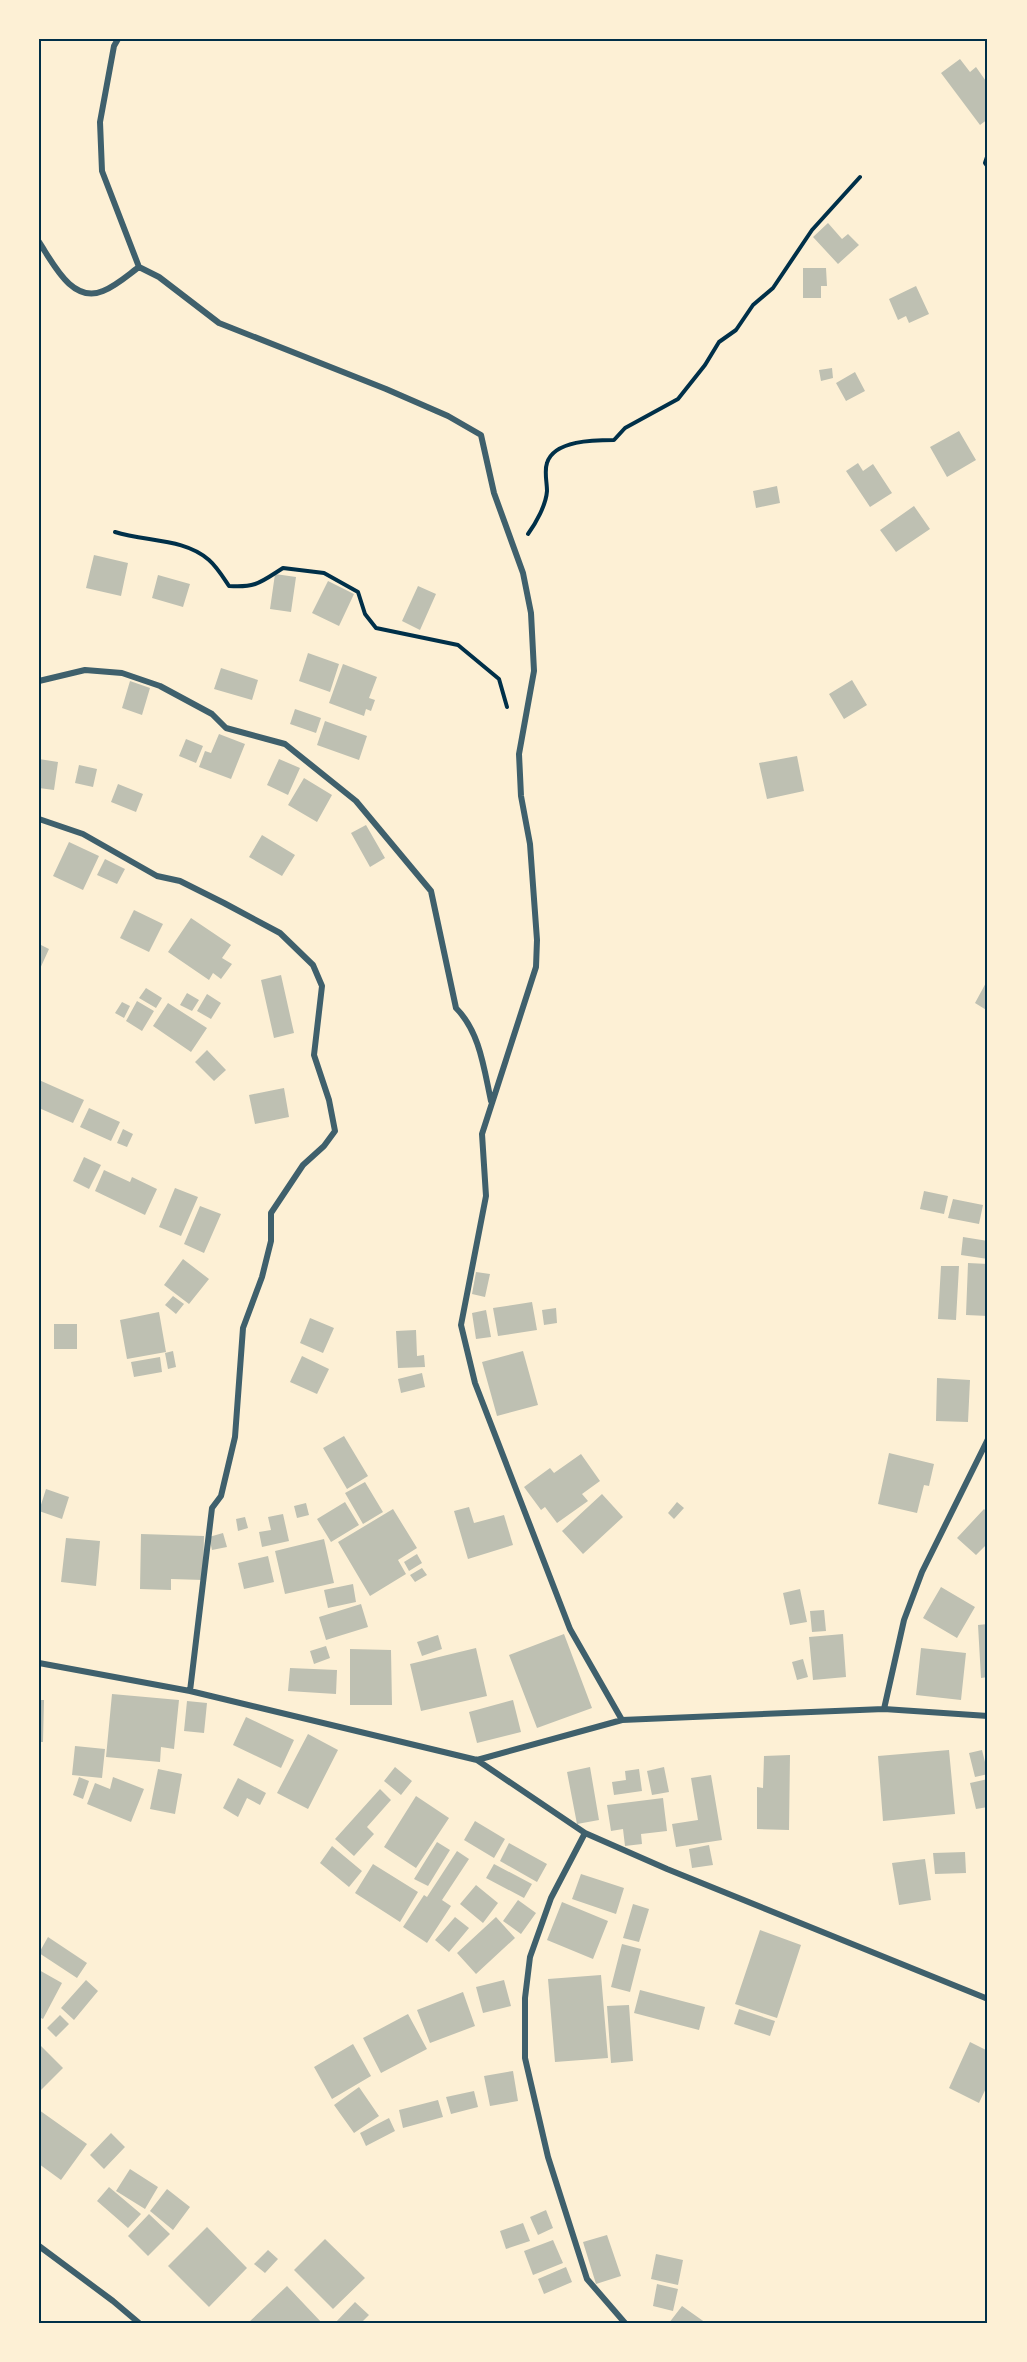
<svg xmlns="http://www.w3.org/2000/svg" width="1027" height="2362" viewBox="0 0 1027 2362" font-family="'Fira Sans',sans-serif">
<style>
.building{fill:#bec0b2}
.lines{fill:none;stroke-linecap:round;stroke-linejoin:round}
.path{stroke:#003049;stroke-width:4}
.minor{stroke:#3f606c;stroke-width:6}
.neatline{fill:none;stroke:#003049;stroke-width:2}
</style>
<rect width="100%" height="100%" fill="#fdf0d5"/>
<!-- building -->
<path class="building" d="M960 59 970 72 976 67 988 84V119L980 125 941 73Z
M828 223 842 239 848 234 859 245 838 264 813 237Z
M803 268H826L827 286H821V298H803Z
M916 286 929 314 909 323 906 316 898 320 889 299Z
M832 368 833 378 821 381 819 370Z
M855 372 865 391 846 401 836 383Z
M959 431 976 460 947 477 930 447Z
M858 463 863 471 873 464 892 493 870 507 846 471Z
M777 486 780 503 756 508 753 491Z
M914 506 930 529 896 552 880 530Z
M94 555 128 563 121 596 86 588Z
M275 574 296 577 291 612 270 609Z
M158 575 190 584 183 607 152 598Z
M328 581 354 594 339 626 312 613Z
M418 586 436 594 420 630 402 621Z
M308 653 339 664 330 692 299 681Z
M343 664 377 677 369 698 375 700 371 711 366 709 364 716 329 703Z
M221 668 258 680 252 700 214 689Z
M852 680 867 705 844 719 829 694Z
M130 681 150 688 142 715 122 708Z
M295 709 321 718 316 733 290 724Z
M325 721 367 736 359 760 317 745Z
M219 734 245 744 231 779 199 767 205 751 211 753Z
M186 739 203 746 196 763 179 756Z
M797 756 804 791 767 799 759 763Z
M39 759 58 762 54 790 39 788Z
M279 759 300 768 288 795 267 785Z
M79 765 97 769 93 787 75 783Z
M304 778 332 795 317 822 288 805Z
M118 784 143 794 136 812 111 802Z
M366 825 385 858 370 867 351 833Z
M262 835 295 855 282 876 249 857Z
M69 842 99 856 83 890 53 876Z
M105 859 125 869 117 884 97 875Z
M134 910 163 924 149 952 120 938Z
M191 918 231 945 222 958 232 964 221 979 213 973 209 980 168 952Z
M39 944 49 949 39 971Z
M281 975 294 1033 274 1038 261 980Z
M988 979V1011L975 1003Z
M146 988 162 998 156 1008 139 998Z
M187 993 199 1000 192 1011 180 1005Z
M207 994 221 1003 211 1019 197 1011Z
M137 1001 154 1011 142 1031 126 1021Z
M122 1002 130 1006 124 1018 115 1013Z
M168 1003 207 1028 191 1052 153 1026Z
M207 1050 226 1070 214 1081 195 1062Z
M39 1080 84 1100 73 1123 39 1108Z
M284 1088 289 1117 255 1124 249 1095Z
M89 1108 120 1122 111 1141 80 1127Z
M123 1129 133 1134 127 1147 117 1143Z
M84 1157 101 1165 89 1189 73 1181Z
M104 1170 130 1182 132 1177 157 1189 145 1215 95 1191Z
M175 1188 198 1197 181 1236 159 1227Z
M924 1191 948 1196 944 1214 920 1209Z
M953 1199 983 1205 979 1224 948 1218Z
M200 1206 221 1214 204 1253 184 1244Z
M963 1237 988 1241V1259L961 1255Z
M183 1259 209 1279 189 1304 164 1285Z
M968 1263 988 1264V1316L966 1315Z
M941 1266H959L956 1320 938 1319Z
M476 1272 490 1274 485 1297 472 1294Z
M173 1296 184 1304 176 1314 165 1305Z
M532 1302 537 1330 498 1336 493 1308Z
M556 1308 557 1323 544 1325 542 1310Z
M486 1310 491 1337 476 1339 472 1313Z
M159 1312 166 1352 127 1359 120 1320Z
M310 1318 334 1328 323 1353 300 1343Z
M54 1324H77V1349H54Z
M416 1330 417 1356 424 1355 425 1367 398 1368 396 1331Z
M173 1351 176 1367 168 1369 165 1353Z
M523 1351 538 1405 497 1416 482 1362Z
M302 1356 329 1369 317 1394 290 1382Z
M160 1357 162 1372 134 1377 131 1362Z
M422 1373 425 1387 401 1393 398 1379Z
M937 1378 970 1380 968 1422 936 1421Z
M344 1436 368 1476 347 1489 323 1448Z
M889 1453 934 1464 929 1486 924 1485 917 1513 878 1504Z
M581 1454 600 1481 582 1494 588 1501 557 1523 545 1507 541 1510 524 1487 550 1468 554 1473Z
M365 1482 383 1512 363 1524 345 1493Z
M46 1489 69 1497 62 1519 39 1511Z
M602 1494 623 1517 583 1554 562 1531Z
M345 1502 359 1525 331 1542 317 1519Z
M677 1502 684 1508 674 1519 668 1513Z
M306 1503 309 1515 297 1518 294 1506Z
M469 1507 474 1523 504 1515 513 1545 468 1559 454 1511Z
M393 1509 417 1548 398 1560 406 1574 370 1596 338 1542Z
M984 1509 988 1513V1543L976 1555 957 1538Z
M283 1514 289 1541 262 1547 259 1532 271 1530 268 1517Z
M245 1517 248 1528 238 1531 236 1519Z
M223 1533 227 1547 212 1550 209 1537Z
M141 1534 204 1536 203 1580 171 1579V1590L140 1589Z
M66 1538 100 1541 96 1586 61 1582Z
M324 1539 334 1583 285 1594 275 1551Z
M417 1554 422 1563 409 1571 404 1562Z
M268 1556 274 1582 244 1589 238 1563Z
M422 1568 427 1575 415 1582 410 1575Z
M353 1584 356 1602 328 1608 324 1590Z
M941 1587 975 1607 957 1638 923 1618Z
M800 1589 807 1622 790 1625 783 1593Z
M361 1604 368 1627 326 1640 319 1617Z
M824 1610 826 1631 812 1632 810 1611Z
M988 1624V1677L981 1678 978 1625Z
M564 1634 592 1708 537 1728 509 1655Z
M843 1634 846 1677 813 1680 809 1637Z
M438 1635 442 1649 422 1656 417 1642Z
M326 1646 330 1658 314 1664 310 1651Z
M476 1648 487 1696 421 1711 410 1664Z
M921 1648 966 1653 961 1700 916 1695Z
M350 1649 391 1650 392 1705H350Z
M803 1659 808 1677 797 1680 792 1662Z
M290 1668 337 1670 336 1694 288 1691Z
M112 1694 179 1700 174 1749 161 1747 160 1762 106 1757Z
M39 1700H44L43 1742H39Z
M513 1700 521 1732 477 1743 469 1712Z
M187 1701 207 1703 204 1733 184 1731Z
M246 1717 294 1740 281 1768 233 1745Z
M308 1734 338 1750 308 1809 277 1793Z
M75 1746 105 1749 102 1778 72 1775Z
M949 1750 955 1814 883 1821 878 1756Z
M982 1750 988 1774 975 1777 969 1753Z
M790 1755 789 1830 757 1829V1787L763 1788 764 1756Z
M395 1767 412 1781 401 1795 384 1781Z
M590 1767 599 1820 577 1824 567 1772Z
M664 1767 669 1792 652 1795 647 1771Z
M158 1769 182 1774 175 1814 150 1809Z
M639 1769 642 1791 614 1795 612 1782 626 1780 625 1771Z
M711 1775 722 1840 676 1847 672 1824 698 1820 691 1778Z
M79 1777 89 1781 83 1799 73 1795Z
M113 1777 144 1789 131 1822 87 1804 95 1783 110 1789Z
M238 1778 266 1793 260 1805 247 1798 238 1817 223 1808Z
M988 1779V1807L976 1809 970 1783Z
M380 1789 391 1800 367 1827 374 1834 354 1856 335 1839Z
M416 1796 449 1818 416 1868 384 1847Z
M663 1798 667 1831 641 1834 642 1844 625 1846 623 1829 611 1831 607 1805Z
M475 1821 505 1839 494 1858 464 1840Z
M437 1842 450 1850 428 1886 414 1879Z
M509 1843 547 1864 537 1882 500 1861Z
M709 1845 713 1865 692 1868 689 1849Z
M332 1846 362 1871 349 1887 320 1863Z
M457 1851 469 1859 442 1900 451 1906 427 1943 403 1927 424 1895 427 1897Z
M965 1852 966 1873 935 1874 933 1853Z
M925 1859 931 1900 899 1905 892 1863Z
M373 1864 418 1892 400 1922 355 1893Z
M494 1864 532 1884 524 1898 486 1878Z
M581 1874 624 1888 616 1914 572 1899Z
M476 1885 498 1903 483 1923 460 1904Z
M518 1900 536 1913 521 1934 503 1921Z
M562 1902 608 1921 593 1959 547 1940Z
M633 1904 649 1909 639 1942 623 1938Z
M455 1917 469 1928 449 1952 435 1940Z
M496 1917 515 1938 476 1974 457 1953Z
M760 1930 801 1945 777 2018 735 2004Z
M48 1937 87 1963 77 1978 39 1953Z
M622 1944 641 1949 630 1992 611 1987Z
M39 1970 62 1983 43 2019 39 2017Z
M601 1975 608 2058 555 2062 548 1979Z
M86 1980 98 1991 74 2020 61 2008Z
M504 1980 511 2006 483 2013 476 1987Z
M640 1990 705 2007 699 2030 634 2013Z
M463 1992 475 2026 430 2043 417 2010Z
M629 2005 633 2061 611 2063 607 2006Z
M739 2009 775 2021 770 2036 734 2024Z
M408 2014 427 2049 381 2073 363 2038Z
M60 2015 69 2024 56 2037 47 2028Z
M970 2042 988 2051V2084L979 2103 949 2088Z
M39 2044 63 2068 39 2092Z
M353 2044 371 2076 332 2099 314 2067Z
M513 2071 518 2101 490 2106 484 2076Z
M359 2087 379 2116 354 2133 334 2105Z
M474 2091 478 2107 451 2114 446 2097Z
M438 2100 443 2117 403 2128 399 2110Z
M39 2110 87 2144 61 2180 39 2164Z
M389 2118 395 2131 366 2146 360 2133Z
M111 2133 125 2147 104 2169 90 2155Z
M130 2169 158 2187 145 2209 116 2191Z
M109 2187 141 2214 128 2228 97 2201Z
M167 2189 190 2207 173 2230 150 2211Z
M546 2210 553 2228 538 2235 530 2217Z
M149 2214 170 2234 148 2256 128 2236Z
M523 2223 530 2241 506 2249 500 2231Z
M207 2227 247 2268 209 2307 168 2266Z
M607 2235 621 2276 596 2284 583 2242Z
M325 2239 365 2278 333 2309 294 2270Z
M553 2240 563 2263 533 2275 524 2251Z
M268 2250 278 2259 265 2273 254 2264Z
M656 2254 683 2260 678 2285 651 2279Z
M566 2267 572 2282 544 2294 538 2279Z
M657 2284 678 2289 673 2311 653 2306Z
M287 2286 322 2323H248Z
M355 2302 369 2315 361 2323H335Z
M682 2306 706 2323H669Z"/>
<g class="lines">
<!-- path -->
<path class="path" d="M988 154 985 163 988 167
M115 532C146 542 184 538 209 560 217 567 223 577 229 586 256 588 261 582 283 568L324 573 358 592 365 614 376 628 458 645 499 679 507 707
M528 534C536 523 546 505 547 491 547 482 544 471 547 463 554 440 595 440 614 440L625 428 678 399 705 365 719 342 736 330 753 305 773 288 812 230 860 177"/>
<!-- minor -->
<path class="minor" d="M118 39 114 46 100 122 102 171 139 267 159 277 219 323 386 389 448 416 481 435 494 493 523 573 531 613 534 671 519 754 521 796 530 844 537 940 536 967 482 1134 486 1196 461 1325 475 1383 570 1629 622 1720
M39 242C53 263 72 304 103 291 116 286 128 275 139 267
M39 681 85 670 122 673 160 686 212 714 226 728 285 744 356 801 431 891 456 1008C480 1032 484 1069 491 1101
M39 819 83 834 157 876 180 881 224 903 280 933 313 965 322 986 314 1055 329 1100 335 1131 324 1146 303 1165 271 1213V1241L262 1277 243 1328 235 1437 221 1496 212 1508 190 1691
M39 1663 190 1691 477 1760 622 1720 884 1709 988 1716
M884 1709 904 1620 922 1572 988 1439
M477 1760 585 1833 667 1869 988 1999
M585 1833 551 1898 530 1957 525 1998V2058L548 2157 587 2279 625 2323
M39 2246 113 2301 139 2323"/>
</g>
<!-- border -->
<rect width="1027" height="2362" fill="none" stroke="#fdf0d5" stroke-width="81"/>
<rect x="40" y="40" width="946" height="2282" class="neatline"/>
</svg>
